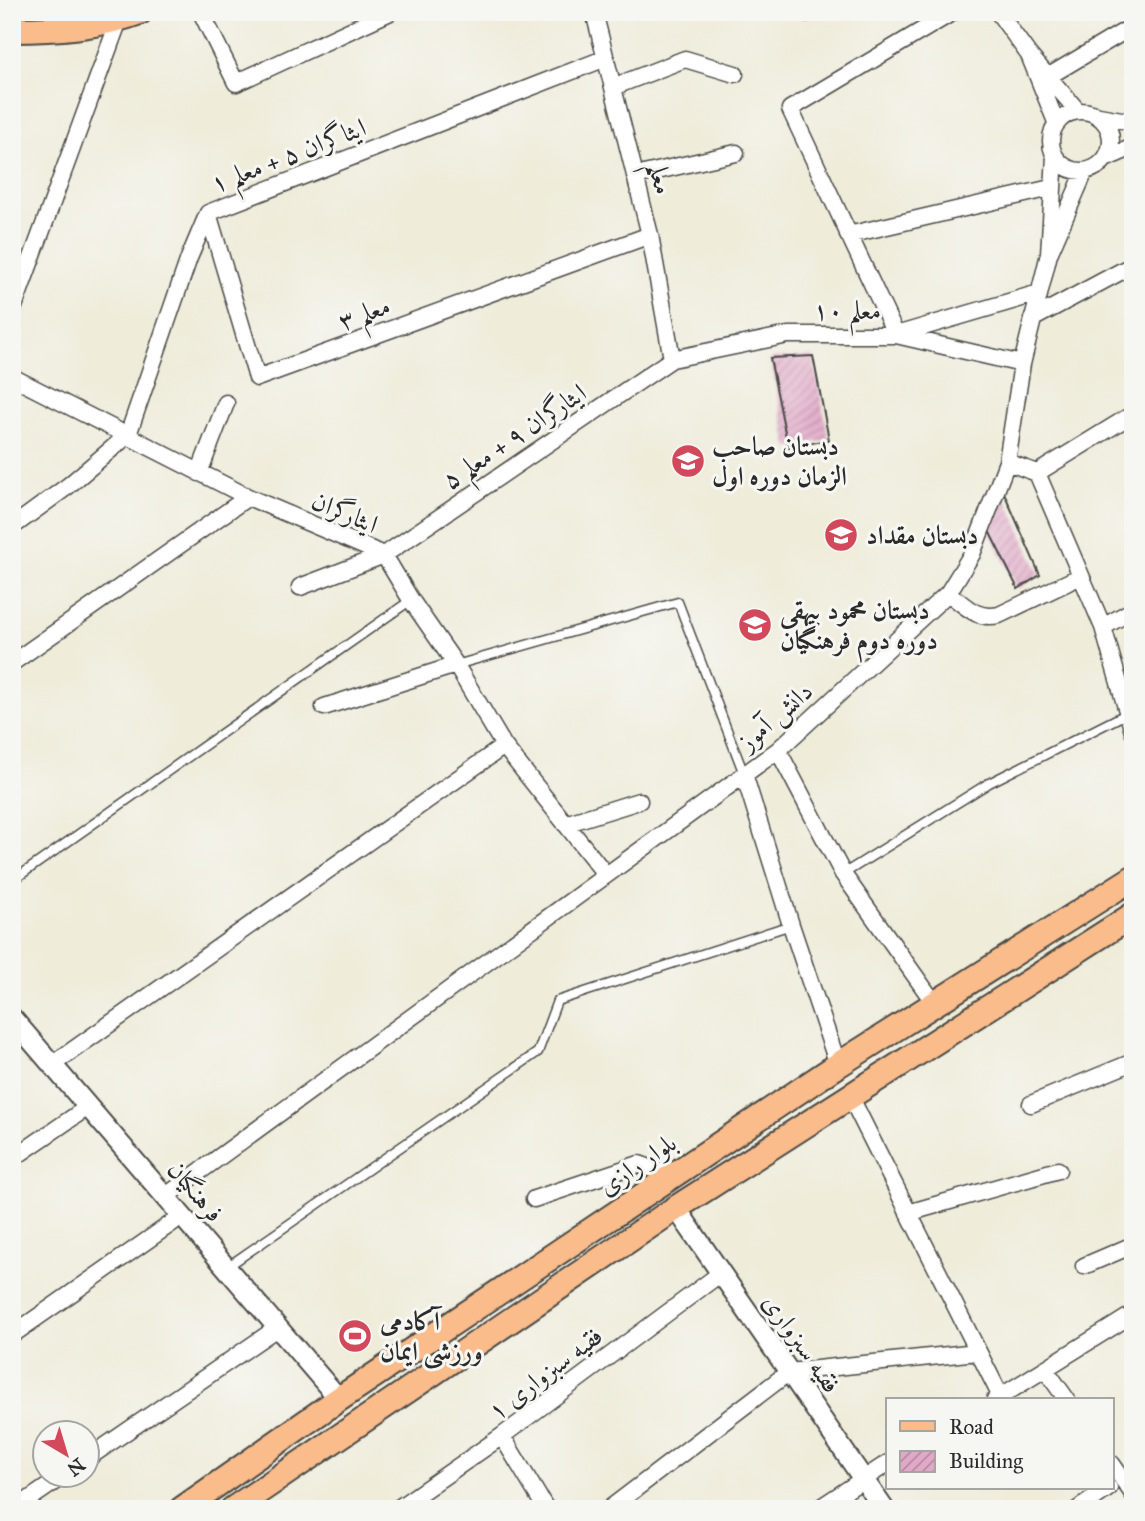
<svg xmlns="http://www.w3.org/2000/svg" width="1145" height="1521" viewBox="0 0 1145 1521" font-family="'IM FELL Great Primer',Amiri,serif">
<style>
.building{fill:url(#building-hatch)}
.lines{fill:none;stroke-linecap:round;stroke-linejoin:round}
.service-casing{stroke:#484845;stroke-width:11}
.minor-casing{stroke:#484845;stroke-width:19}
.tertiary-casing{stroke:#484845;stroke-width:23}
.primary-casing{stroke:#484845;stroke-width:28}
.service{stroke:#fff;stroke-width:8}
.minor{stroke:#fff;stroke-width:16}
.tertiary{stroke:#fff;stroke-width:19}
.primary{stroke:#fabc8b;stroke-width:24}
.labels{text-anchor:middle;stroke-width:6;stroke-linejoin:round;paint-order:stroke}
.street-label{font-size:26px;fill:#2b2b2b;stroke:#f6f6f2}
.poi-label{font-size:26px;font-weight:bold;fill:#2b2b2b;stroke:#f6f6f2;text-anchor:start}
</style>
<defs>
<pattern id="building-hatch" width="6" height="6" patternUnits="userSpaceOnUse" patternTransform="scale(1.75)"><rect width="6" height="6" fill="#e2a8c8"/><path d="M-1 1l2-2M0 6l6-6M5 7l2-2" fill="none" stroke="#b789a3"/></pattern>
</defs>
<rect width="100%" height="100%" fill="#f6f6f2"/>
<filter id="ink" filterUnits="userSpaceOnUse"><feTurbulence type="fractalNoise" baseFrequency=".0143" numOctaves="2"/><feDisplacementMap in="SourceGraphic" scale="14" xChannelSelector="R" yChannelSelector="G"/><feConvolveMatrix kernelMatrix="1 2 1 2 8 2 1 2 1" color-interpolation-filters="sRGB"/></filter>
<filter id="wash" filterUnits="userSpaceOnUse"><feTurbulence type="fractalNoise" baseFrequency=".00686" numOctaves="4" result="noise"/><feDisplacementMap in="SourceGraphic" scale="28" xChannelSelector="R" yChannelSelector="G"/><feGaussianBlur stdDeviation="1.57" result="paint"/><feColorMatrix in="noise" values="0 0 0 0 0 0 0 0 0 0 0 0 0 0 0 0 0 1.4 0 .05"/><feComposite in="paint" operator="in"/></filter>
<g filter="url(#wash)">
<rect width="100%" height="100%" fill="#efecda"/>
<g id="blocks">
<!-- building -->
<path class="building" d="M813 356 829 440 788 447 770 358Z
M998 479 1040 575 1018 589 985 523Z"/>
</g>
</g>
<g filter="url(#ink)">
<use href="#blocks" fill-opacity="0" stroke="#484845" stroke-width="2"/>
<g class="lines">
<!-- service casing -->
<g class="service-casing">
<path id="service" d="M456 665 678 602 744 774
M843 874 989 783 1126 714
M12 881 411 600
M227 1267 538 1052 557 1001 791 925"/>
</g>
<!-- minor casing -->
<g class="minor-casing">
<path id="minor" d="M201 12 236 83 390 12
M594 12 650 235 672 359
M953 12 790 109 896 335 1039 293
M998 12 1029 55
M807 13 808 12
M1049 76 1133 26
M613 87 685 59 735 74
M1051 141a30 30 0 1 1 60 0a30 30 0 1 1-60 0Z
M1099 116 1133 122
M1056 122 1029 55 1077 110
M1055 156 1049 254 1085 171
M1105 159 1133 147
M635 176 736 153
M208 213 257 378 650 235
M848 235 1051 188
M12 312 119 20
M1032 319 1133 265
M12 377 248 497 384 555 411 600 456 665 504 746 606 875
M1007 462 1037 473 1103 627 1133 732
M199 473 226 403
M1037 473 1133 414
M12 527 68 486 128 435 189 258 208 213 606 58
M300 587 384 555 672 359 788 335H896L1022 364
M948 593C966 606 976 620 999 615L1081 576
M1103 627 1133 610
M12 663 248 497
M324 707 456 665
M778 750 843 874 935 1004
M744 774 791 925 838 1065
M565 824 639 801
M53 1064 504 746
M850 1096 1001 1397
M1031 1104 1133 1062
M12 1159 88 1107
M166 1196 778 750 948 593 972 554 1007 462 1022 364 1049 254
M534 1199 639 1164 673 1176
M908 1213 1058 1170
M1084 1266 1133 1245
M12 1335 182 1216
M1045 1369 1067 1400
M995 1400 1133 1314
M502 1436 546 1509
M88 1458 277 1328
M1112 1464 1133 1494
M15 1509 63 1476
M397 1509 502 1436 721 1273
M609 1509 789 1372 977 1352
M818 1509 888 1463
M1078 1509 1109 1488"/>
</g>
<!-- tertiary casing -->
<g class="tertiary-casing">
<path id="tertiary" d="M12 1018 339 1399
M676 1208 884 1509"/>
</g>
<!-- primary casing -->
<g class="primary-casing">
<path id="primary" d="M12 30C55 30 100 27 140 12
M182 1509 339 1399 838 1065 1133 878
M233 1509 676 1208 1133 915"/>
</g>
<!-- service -->
<use href="#service" class="service"/>
<!-- minor -->
<use href="#minor" class="minor"/>
<!-- tertiary -->
<use href="#tertiary" class="tertiary"/>
<!-- primary -->
<use href="#primary" class="primary"/>
</g>
</g>
<!-- icons -->
<defs>
<g id="school-disc" transform="scale(1.75)"><circle r="9.5" fill="#d1495b" stroke="#f6f6f2"/><path d="M0-5L7-2L0 1L-7-2ZM-4 1L0 2.5L4 1V4Q0 6-4 4Z" fill="#fff"/></g>
<g id="stadium-disc" transform="scale(1.75)"><circle r="9.5" fill="#d1495b" stroke="#f6f6f2"/><path d="M0-5a6.5 5 0 1 0 0 10a6.5 5 0 1 0 0-10ZM-3.5-1.8h7v3.6h-7Z" fill="#fff"/></g>
</defs>
<g fill-rule="evenodd">
<use href="#school-disc" x="688" y="461"/>
<use href="#school-disc" x="841" y="535"/>
<use href="#school-disc" x="755" y="625"/>
<use href="#stadium-disc" x="355" y="1336"/>
</g>
<g class="labels">
<!-- street labels -->
<g class="street-label">
<text transform="translate(288 155) rotate(-21)" y="9">ایثاگران ۵ + معلم ۱</text>
<text transform="translate(661 178) rotate(76)" y="9">معلم</text>
<text x="847" y="319">معلم ۱۰</text>
<text transform="translate(364 313) rotate(-20)" y="9">معلم ۳</text>
<text transform="translate(514 436) rotate(-34)" y="9">ایثارگران ۹ + معلم ۵</text>
<text transform="translate(345 512) rotate(23)" y="9">ایثارگران</text>
<text transform="translate(775 716) rotate(-41)" y="9">دانش آموز</text>
<text transform="translate(637 1164) rotate(-34)" y="9">بلوار رازی</text>
<text transform="translate(196 1191) rotate(50)" y="9">فرهنگیان</text>
<text transform="translate(802 1343) rotate(55)" y="9">فقیه سبزواری</text>
<text transform="translate(545 1373) rotate(-37)" y="9">فقیه سبزواری ۱</text>
</g>
<!-- poi labels -->
<g class="poi-label">
<text x="712" y="455">دبستان صاحب<tspan x="712" dy="30">الزمان دوره اول</tspan></text>
<text x="866" y="544">دبستان مقداد</text>
<text x="780" y="619">دبستان محمود بیهقی<tspan x="780" dy="30">دوره دوم فرهنگیان</tspan></text>
<text x="380" y="1330">آکادمی<tspan x="380" dy="30">ورزشی ایمان</tspan></text>
</g>
</g>
<!-- margin -->
<rect width="1145" height="1521" fill="none" stroke="#f6f6f2" stroke-width="42"/>
<!-- legend -->
<rect x="886" y="1398" width="228" height="91" fill="#f6f6f2" stroke="#a5a5a2" stroke-width="2"/>
<rect x="900" y="1421" width="35" height="10" fill="#fabc8b" stroke="#a5a5a2" stroke-width="2"/>
<text x="949" y="1434" font-size="21" fill="#2b2b2b">Road</text>
<rect x="900" y="1451" width="35" height="21" fill="url(#building-hatch)" stroke="#a5a5a2" stroke-width="2"/>
<text x="949" y="1468" font-size="21" fill="#2b2b2b">Building</text>
<!-- north arrow -->
<g transform="translate(66 1454) rotate(142)"><circle r="33" fill="#f6f6f2" stroke="#a5a5a2" stroke-width="2"/>
<path d="M0-5L12 26L0 18L-12 26Z" fill="#d1495b"/>
<text y="-10" font-size="19" font-weight="bold" text-anchor="middle" fill="#2b2b2b">N</text>
</g>
</svg>
